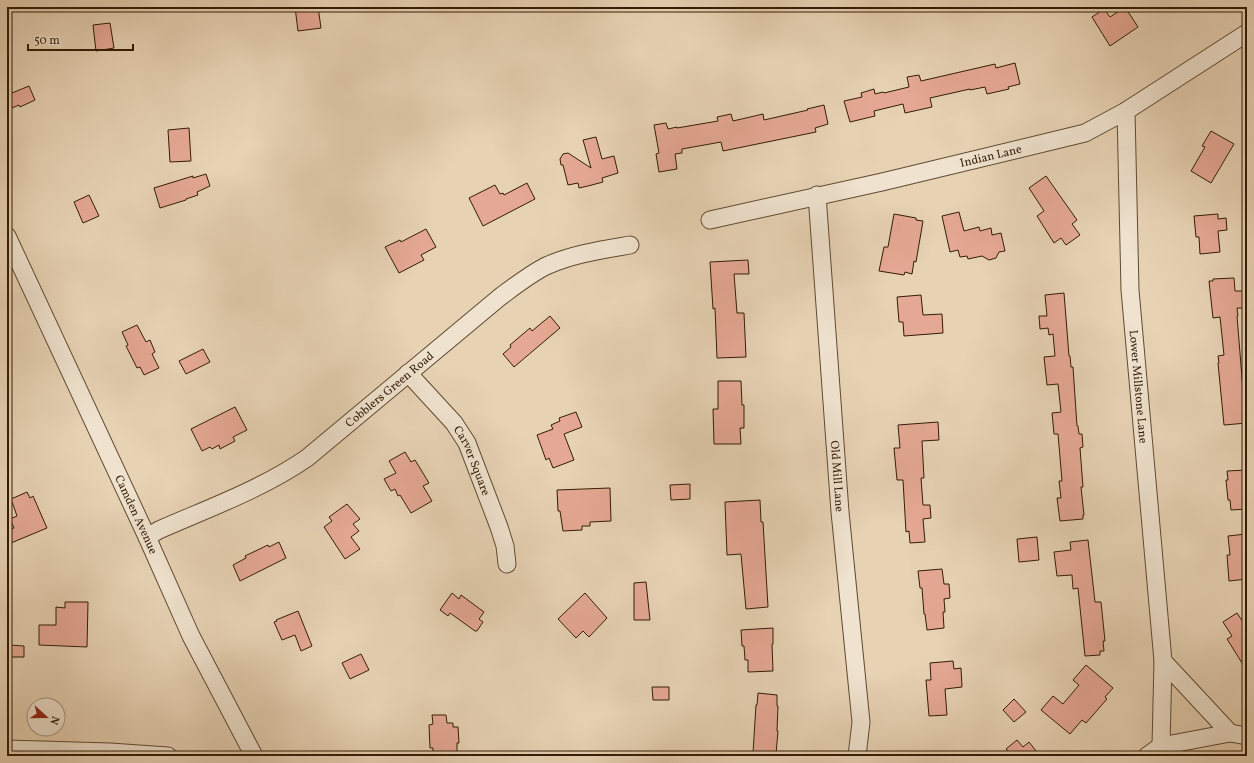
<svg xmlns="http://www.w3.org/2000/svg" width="1254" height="763" viewBox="0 0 1254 763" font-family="Vollkorn,serif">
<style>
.building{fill:#e5a894;stroke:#331c05}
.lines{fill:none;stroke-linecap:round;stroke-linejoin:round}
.minor-casing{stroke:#604a31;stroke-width:19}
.minor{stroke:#efe2ce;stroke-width:17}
.labels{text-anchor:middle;stroke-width:3;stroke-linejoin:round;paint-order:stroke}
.street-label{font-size:12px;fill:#331c05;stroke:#efe2ce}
</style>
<rect width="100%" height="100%" fill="#e7d2b4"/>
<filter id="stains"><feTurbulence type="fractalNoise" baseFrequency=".005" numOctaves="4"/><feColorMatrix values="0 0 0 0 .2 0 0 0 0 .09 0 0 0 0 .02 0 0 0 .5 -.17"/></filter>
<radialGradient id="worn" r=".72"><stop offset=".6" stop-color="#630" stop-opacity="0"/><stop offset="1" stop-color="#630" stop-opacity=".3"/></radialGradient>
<!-- building -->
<path class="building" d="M295 7H318L321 28 298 31Z
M1125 7 1138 27 1110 46 1092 17 1104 9 1110 17Z
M110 23 114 48 96 51 93 25Z
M1015 63 1020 84 1008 87 1009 89 987 94 985 87 970 90V89L930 98 932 107 905 113 903 104 874 111 875 116 850 122 844 101 862 97 861 93 874 89 875 94 883 92 884 93 909 87 907 77 919 75 921 81 995 64 996 68Z
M29 86 35 100 20 107 19 105 7 110V95Z
M824 105 828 124 815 128 816 132 723 151 721 142 682 149V153L675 154 677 169 659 172 656 154 659 153 654 125 666 123 668 129 677 127V128L718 121 717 117 731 114 733 121 763 114 764 120 808 110 807 109Z
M189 128 191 161 170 162 168 130Z
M1211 131 1234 144 1211 183 1191 171 1205 147 1202 146Z
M596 137 602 159 614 156 618 173 602 178 603 182 588 186 579 188 578 183 568 185 563 165H561L560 159 563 154 568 153 591 168 583 140Z
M206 174 210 186 197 192 198 195 186 199V200L160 208 154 188 193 176V178Z
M1046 176 1077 220 1072 224 1080 235 1066 245 1061 238 1054 243 1037 216 1044 211 1029 188Z
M527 183 535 199 483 226 469 198 495 185 500 194 503 193 504 195Z
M89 195 99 216 83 223 74 202Z
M959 212 964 231 979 227 980 231 991 228 992 235 1001 233 1005 251 999 252 996 258 989 260 982 256 968 259 967 256 960 257 958 250 950 252 942 216Z
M894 214 916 218V220L923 221 916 262 914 261 912 274 905 272 904 275 879 271 884 247H888Z
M1218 214V219L1226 218 1227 230 1218 231 1220 252 1200 254 1199 237H1196L1194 216Z
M426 229 436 247 421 255 424 260 399 273 385 247 400 240 401 242Z
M748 260 749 274H734L737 313H744L746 357 717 358 715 308 713 309 710 262Z
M1234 278 1235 291H1247V308H1237L1238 316H1237L1244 403 1247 402V423L1224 425 1218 363H1219L1218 356 1224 355 1220 317 1213 318 1209 281H1213V279Z
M1064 293 1069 356H1070L1071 367H1073L1077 426H1078L1079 434H1082L1083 447 1080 448 1083 487H1081L1084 515H1083V519L1060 521 1057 498H1061L1059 481H1062L1058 434H1054L1052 413 1061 412 1058 384 1047 385 1044 357 1055 356 1053 334 1049 335 1048 328 1040 329 1039 316H1047L1045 295Z
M921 295 923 315 942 314 943 333 904 336 903 322H899L897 297Z
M550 316 560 328 514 367 503 354 511 347 510 345 530 328 532 331Z
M137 325 146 342 150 340 155 352 152 354 159 368 144 375 140 367 137 368 126 346 128 345 122 332Z
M203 349 210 362 186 374 179 361Z
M718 381H741L742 405H744V428H740L741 444H714L713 409H718Z
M235 407 247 430 233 437 235 441 220 449 219 445 212 449 210 447 202 451 191 429Z
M576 412 582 427 564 434 574 460 553 468 549 458 546 460 537 435 553 429 551 425 560 421 559 418Z
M938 422 939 440 922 441 924 478H921L923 505H930L931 518 923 519 925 542 910 543 909 531 906 532 903 480H897L894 448H900L898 425Z
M405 452 411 462 415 460 429 483 423 486 432 501 411 513 400 495 398 496 395 489 391 491 384 479 396 473 389 461Z
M1247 470V509L1231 510 1230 500H1228L1226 480H1228L1227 471Z
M690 484V499L671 500 670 485Z
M610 488 611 521 590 522V526H582V530L563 531 560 511H558L557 490Z
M27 492 30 498 33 496 47 528 11 543 7 530 14 528 10 519 17 516 11 499Z
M760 500 761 522H763L768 607 746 609 741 554 727 555 725 502Z
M347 504 360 519 353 524 359 531 351 537 360 549 345 559 324 527 332 521 329 517Z
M1246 534 1247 579 1229 581 1227 555H1230L1228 536Z
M1037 537 1039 560 1019 562 1017 539Z
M1088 540 1095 602H1101L1105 641H1103L1104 651H1100V655L1085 656 1078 588 1073 589 1072 575 1057 576 1054 552 1071 550 1070 542Z
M279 542 286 558 240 581 233 565 246 558 245 556 268 545 269 547Z
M942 569 944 584H949L950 598 944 599 945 612H943L944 628 927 630 925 614H924L922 588H920L918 571Z
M646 582 650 620H634V583Z
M452 593 459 599 461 595 484 612 479 619 483 622 477 631H475L450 613 448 616 440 610Z
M585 593 607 618 589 637 583 631 576 638 558 619Z
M65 602H88L87 647 39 645V625H56V607L65 608Z
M298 611 312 646 301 651 295 635 282 640 274 622 277 621 276 620Z
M1237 613 1247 628V671L1227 639 1232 636 1223 622Z
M773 628V644H772L773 671 748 672V660H745L744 646H742L741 630Z
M9 645 24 646V657H8L7 651Z
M361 654 369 670 350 679 342 663Z
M953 661 954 669 961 668 962 687 945 689 947 715 929 716 926 680H931L930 663Z
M1086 665 1113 688 1105 697 1107 699 1086 723 1082 720 1070 734 1041 710 1053 696 1063 704 1079 685 1073 680Z
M652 687H669V700H653Z
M758 693 777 695V706H778L777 731H778L776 754 753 753 756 705H757Z
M1014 699 1026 712 1014 722 1003 710Z
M432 715H446L447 723H453V727H458L459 743H457V752L456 753V756H433V748H430L429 725 433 724Z
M1017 740 1023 747 1029 742 1040 756H1013L1006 749Z"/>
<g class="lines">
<!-- minor casing -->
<g class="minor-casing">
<g id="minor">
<path id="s1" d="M1126 111 1130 290 1163 661 1161 746"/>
<path id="s2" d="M817 195 840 512 861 722 857 756"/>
<path id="s3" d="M710 220 882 182 1085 133 1126 111 1247 33"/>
<path id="s4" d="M7 236 147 537 191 636 254 756"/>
<path id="s5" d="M408 373 454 423 467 443 499 527 505 546 507 564"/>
<path id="s6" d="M147 537 159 530C209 508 262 489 307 458L500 297C515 286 530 274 546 266 573 254 601 250 630 245"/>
<path d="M1163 661 1230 733"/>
<path d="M7 749 110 752 168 756"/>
<path d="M1147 756 1161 746 1230 733 1247 736"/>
</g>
</g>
<!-- minor -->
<use href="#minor" class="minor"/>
</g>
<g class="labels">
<!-- street labels -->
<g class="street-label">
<text dy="4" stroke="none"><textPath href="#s3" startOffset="288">Indian Lane</textPath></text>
<text dy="4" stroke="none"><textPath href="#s1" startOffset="276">Lower Millstone Lane</textPath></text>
<text dy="4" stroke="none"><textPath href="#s6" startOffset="286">Cobblers Green Road</textPath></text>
<text dy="4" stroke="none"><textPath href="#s5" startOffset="110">Carver Square</textPath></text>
<text dy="4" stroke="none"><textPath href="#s2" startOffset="282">Old Mill Lane</textPath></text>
<text dy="4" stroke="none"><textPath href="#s4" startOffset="307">Camden Avenue</textPath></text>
</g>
</g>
<!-- margin -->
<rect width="1254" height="763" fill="none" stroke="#e7d2b4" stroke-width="24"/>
<rect x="8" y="8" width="1238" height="747" fill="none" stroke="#331c05" stroke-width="2"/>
<rect x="12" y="12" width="1230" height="739" fill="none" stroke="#331c05"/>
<!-- north arrow -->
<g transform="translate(46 717) rotate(111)"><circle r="19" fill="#efe2ce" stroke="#a4937e"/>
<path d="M0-3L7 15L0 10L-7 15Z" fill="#8f2418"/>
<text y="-6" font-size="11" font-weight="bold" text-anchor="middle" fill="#331c05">N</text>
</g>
<!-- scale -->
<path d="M28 44v6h105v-6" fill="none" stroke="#331c05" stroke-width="2"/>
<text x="34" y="44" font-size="12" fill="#331c05" stroke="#efe2ce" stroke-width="3" paint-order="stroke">50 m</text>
<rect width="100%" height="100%" filter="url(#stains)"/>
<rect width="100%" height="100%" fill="url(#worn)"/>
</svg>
